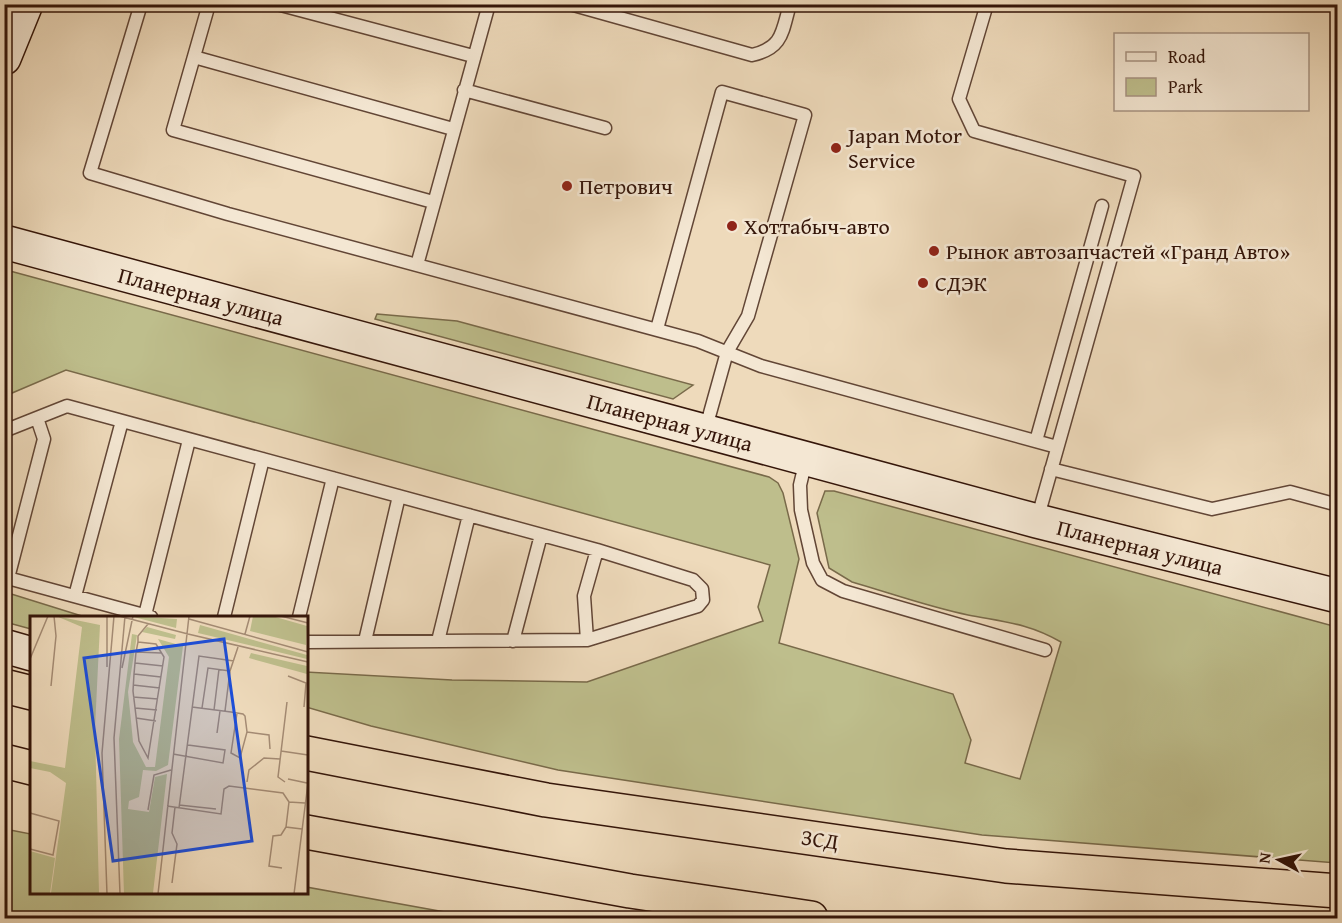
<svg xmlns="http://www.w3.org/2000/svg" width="1342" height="923" viewBox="0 0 1342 923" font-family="'Gentium Book Plus',serif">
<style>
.green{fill:#bebe8c;stroke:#796a4a;stroke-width:1.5}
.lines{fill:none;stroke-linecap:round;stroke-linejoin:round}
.lane-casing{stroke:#624636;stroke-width:15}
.secondary-casing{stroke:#341509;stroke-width:36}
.highway-casing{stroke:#341509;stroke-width:36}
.lane{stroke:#f4e7d3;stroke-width:12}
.secondary{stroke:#f4e7d3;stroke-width:33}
.highway{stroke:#eedabb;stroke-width:33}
.poi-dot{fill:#8f2418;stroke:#f4e7d3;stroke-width:2}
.labels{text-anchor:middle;stroke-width:5;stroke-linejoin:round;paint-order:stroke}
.poi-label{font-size:22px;fill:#341509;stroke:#f4e7d3;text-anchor:start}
.street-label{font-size:22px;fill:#341509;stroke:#f4e7d3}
.inset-road{fill:none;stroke:#a48b74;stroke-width:1.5}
.view{fill:#1d4ed8;fill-opacity:0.15;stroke:#1d4ed8;stroke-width:3}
.inset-edge{fill:none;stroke:#341509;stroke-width:3}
</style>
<rect width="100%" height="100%" fill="#eedabb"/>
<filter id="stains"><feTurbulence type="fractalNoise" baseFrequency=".00333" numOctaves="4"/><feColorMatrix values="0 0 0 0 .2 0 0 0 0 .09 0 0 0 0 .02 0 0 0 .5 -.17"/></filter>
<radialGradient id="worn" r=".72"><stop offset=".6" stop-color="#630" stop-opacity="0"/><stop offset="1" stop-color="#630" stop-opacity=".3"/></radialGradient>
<!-- green -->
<path class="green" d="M10 271 769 477 778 483 783 493 799 559 779 643 953 694 971 740 965 763 1020 779 1061 642C1028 623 1004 622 968 615 929 607 890 593 852 582L829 568 817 513 825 491H834L1337 627V863L982 835 558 770 371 726 306 707V672L452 680 587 682 763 621 758 607 770 565 66 370 5 396 4 282Z
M377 314 457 321 693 385 673 399 375 319Z
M4 592H5L85 617H32L31 629 5 622Z
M5 829 31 834 32 892H306V887L478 918H5Z"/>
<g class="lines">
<!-- lane casing -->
<g class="lane-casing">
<path id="lane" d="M141 4 90 173 228 214 698 341 761 366 1057 447
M209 4 173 130 433 202
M277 4 473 56
M570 4 752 55C783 48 782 32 790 4
M987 4 959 99 974 131 1134 176 1037 520
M194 57 453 129
M464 90 605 128
M417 265 489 4
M657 329 722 92 805 115 748 316 727 352 705 431
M4 431 67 406 597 550 693 580 702 589 703 600 698 606 587 640 306 642
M1036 441 1102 206
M806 460 800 485 801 510 813 563 822 580 843 591 1045 650
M1051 469 1212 509 1290 492 1338 505
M4 577 151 617
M8 578 44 439 37 418
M75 596 122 421
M145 615 189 440
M224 617 263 459
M299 617 333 478
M587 640 584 596 597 550
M365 641 399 496
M438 641 469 515
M513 641 541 535"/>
</g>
<!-- secondary casing -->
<g class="secondary-casing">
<path id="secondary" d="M4 58 26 4
M4 242 1037 521 1338 596
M4 646 32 654"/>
</g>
<!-- highway casing -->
<g class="highway-casing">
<path id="highway" d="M4 686 32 693
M306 753 546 800 1006 866 1338 891
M4 761 32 768
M306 832 630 891 811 918"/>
</g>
<!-- lane -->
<use href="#lane" class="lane"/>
<!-- secondary -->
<use href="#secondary" class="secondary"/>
<!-- highway -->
<use href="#highway" class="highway"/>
</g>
<!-- markers -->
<g class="poi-dot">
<circle cx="836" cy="148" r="6"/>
<circle cx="567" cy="186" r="6"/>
<circle cx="732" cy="226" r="6"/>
<circle cx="934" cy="251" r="6"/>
<circle cx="923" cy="283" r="6"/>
</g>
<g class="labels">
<!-- poi labels -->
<g class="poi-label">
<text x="848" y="143">Japan Motor<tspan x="848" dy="25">Service</tspan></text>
<text x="579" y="194">Петрович</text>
<text x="744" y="234">Хоттабыч-авто</text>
<text x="946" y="259">Рынок автозапчастей «Гранд Авто»</text>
<text x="935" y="291">СДЭК</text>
</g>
<!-- street labels -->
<g class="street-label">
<text transform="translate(201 296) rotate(15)" y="8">Планерная улица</text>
<text transform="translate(670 422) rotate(15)" y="8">Планерная улица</text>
<text transform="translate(1140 547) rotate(14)" y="8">Планерная улица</text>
<text transform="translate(820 839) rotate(8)" y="8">ЗСД</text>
</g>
</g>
<!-- overview -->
<g transform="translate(30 616)">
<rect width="278" height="278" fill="#eedabb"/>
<path d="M26 0 70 9 65 112 69 277H21L36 167 20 156 0 152V145L35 152 52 11ZM100 0 147 3 146 12ZM223 0H242L277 10 276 29 220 15ZM170 9 277 39V43L168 17ZM117 11 146 19 145 23 112 16ZM102 18 107 19 98 76 101 105 103 126 116 151H125L139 41 128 23 153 30 138 149 126 155 113 154 109 181 99 185 98 193 119 196 125 161 137 158 123 277 94 278 89 123ZM221 37 277 50V58L219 42ZM0 235 25 242 20 277H0Z" fill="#bebe8c"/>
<path class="inset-road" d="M77 0V51M89 0 158 18M251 0 278 7M159 3 278 36M158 18 278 46M215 18 220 0M108 26 126 28 134 41 118 142 109 125 103 75 104 58 106 36 108 26V20L118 8M106 36 131 37M0 43 18 0M105 47 133 50M92 52 103 0M104 58 131 61M258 60 276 67 274 91M103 69 130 72M21 70 26 20 24 0M103 81 128 83M162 91 201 96 213 98 215 100 217 116 210 142 201 137 207 97M105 92 127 94M172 92 178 52 200 55M184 94 189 53M195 95 200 55 208 31M106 102 126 105M217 116 239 119 240 133M187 117 190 95M251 135 278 139M143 138 193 147 195 134 158 129M258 163 277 167M217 166 219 154 234 142 250 143M255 166 248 161 257 86M149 189 186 193M137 190 191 198 194 173 199 170 253 177 259 186M149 192 169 40 204 45M118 194 124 159 141 154M0 197 29 205 23 239 0 233M272 213 256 211 259 186 275 187M252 252 239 250 243 220 251 219 256 211M142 267 147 228 142 217 145 191M77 278 72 137 84 0M90 278 84 122 95 0M128 278 159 0M264 278 278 167"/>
<path class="view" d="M194 23 222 225 83 245 54 42Z"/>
<rect width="278" height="278" class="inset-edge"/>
</g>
<!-- margin -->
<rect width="1342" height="923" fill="none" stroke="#eedabb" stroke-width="24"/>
<rect x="6" y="6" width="1330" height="911" fill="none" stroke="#341509" stroke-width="3"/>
<rect x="12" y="12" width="1318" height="899" fill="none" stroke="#341509" stroke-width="1.5"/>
<!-- legend -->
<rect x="1114" y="33" width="195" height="78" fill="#f4e7d3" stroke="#a79382" stroke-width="1.5"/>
<rect x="1126" y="52" width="30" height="9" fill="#f4e7d3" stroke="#a79382" stroke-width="1.5"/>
<text x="1168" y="63" font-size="18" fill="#341509">Road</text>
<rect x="1126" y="78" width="30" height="18" fill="#bebe8c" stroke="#a79382" stroke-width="1.5"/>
<text x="1168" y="93" font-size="18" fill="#341509">Park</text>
<!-- north arrow -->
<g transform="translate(1279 860) rotate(278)" stroke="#f4e7d3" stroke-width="4.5" paint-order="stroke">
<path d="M0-4.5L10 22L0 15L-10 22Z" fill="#341509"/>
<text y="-9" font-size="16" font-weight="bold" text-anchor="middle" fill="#341509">N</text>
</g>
<rect width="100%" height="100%" filter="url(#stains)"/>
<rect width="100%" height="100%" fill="url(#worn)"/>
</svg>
